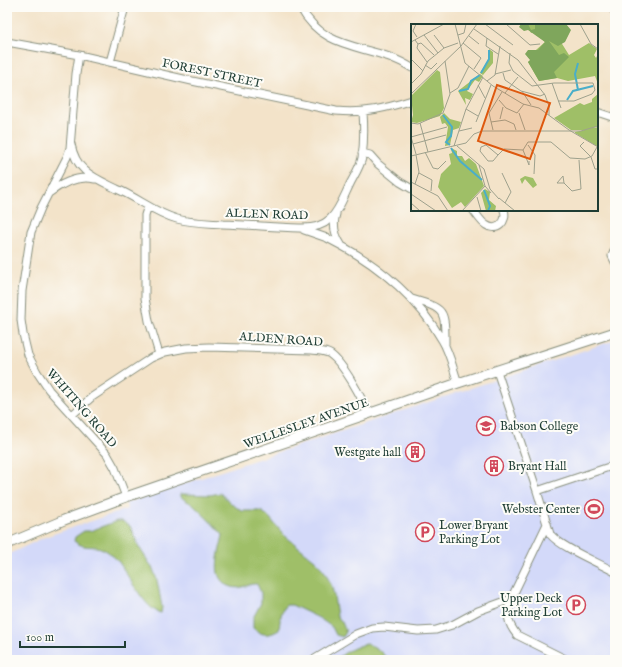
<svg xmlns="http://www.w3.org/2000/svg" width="622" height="667" viewBox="0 0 622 667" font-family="'IM FELL English',serif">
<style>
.built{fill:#d3d9f9}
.green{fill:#9fbf67;stroke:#5f7e4e}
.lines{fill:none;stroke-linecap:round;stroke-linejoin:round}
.minor-casing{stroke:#89907e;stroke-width:9}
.major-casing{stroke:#89907e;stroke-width:11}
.minor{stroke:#fff;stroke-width:7}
.major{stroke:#fff;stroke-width:9}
.labels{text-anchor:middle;stroke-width:4;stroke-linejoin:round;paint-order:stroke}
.street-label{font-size:12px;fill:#1f3d34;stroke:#fdfcf7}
.poi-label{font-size:12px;fill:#1f3d34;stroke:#fdfcf7;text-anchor:start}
.inset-river{fill:none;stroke:#4aaec9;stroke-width:2}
.inset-road{fill:none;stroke:#9ea18d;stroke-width:1}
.view{fill:#de580e;fill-opacity:0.15;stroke:#de580e;stroke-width:2}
.inset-edge{fill:none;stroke:#1f3d34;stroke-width:2}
</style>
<rect width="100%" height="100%" fill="#fdfcf7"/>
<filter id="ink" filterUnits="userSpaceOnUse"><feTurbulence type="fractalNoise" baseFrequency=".025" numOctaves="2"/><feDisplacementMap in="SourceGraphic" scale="8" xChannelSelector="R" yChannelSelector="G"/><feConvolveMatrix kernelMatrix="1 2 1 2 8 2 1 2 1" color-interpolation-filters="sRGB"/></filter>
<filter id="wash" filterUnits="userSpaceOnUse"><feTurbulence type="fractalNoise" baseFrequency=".012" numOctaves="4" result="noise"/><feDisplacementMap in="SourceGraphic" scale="16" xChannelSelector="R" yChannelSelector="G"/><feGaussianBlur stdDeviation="0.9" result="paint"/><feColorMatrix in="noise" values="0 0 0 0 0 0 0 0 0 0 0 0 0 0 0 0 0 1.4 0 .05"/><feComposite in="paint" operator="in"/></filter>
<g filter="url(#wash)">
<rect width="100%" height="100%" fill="#f3e3c9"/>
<!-- built -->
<path class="built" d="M615 340V660H7V555L45 537 127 509 126 503Z"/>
<!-- green -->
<path class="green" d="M220 493 233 505 242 511H261L269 517 284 535 316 561 325 572 332 587 334 596 337 616 342 622 346 632 343 637 336 635 332 627 319 618 292 605H286C280 613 280 621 279 630 269 636 262 636 253 628V618L261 603V593L257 584C248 583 241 590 232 587 208 580 220 552 223 535 213 524 203 514 192 504 188 501 182 500 180 494H184L210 495Z
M117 521H122L130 526 139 547 153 569 157 580 162 607 161 613C145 610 128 574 118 561 114 557 108 551 103 549 93 544 85 550 74 541L75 537 84 531H90Z
M365 644C375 645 382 652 388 660H337C343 652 356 647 365 644Z"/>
</g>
<g filter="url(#ink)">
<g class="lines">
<!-- minor casing -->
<g class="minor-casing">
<path id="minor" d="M300 7C326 55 372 42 412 68
M611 7 615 12
M7 42 79 55 192 81 336 111C363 114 387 108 412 100
M79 55 76 74 70 148 67 157 41 208 31 232 22 291 21 320 23 334 28 355 37 372 49 390 107 454 115 468 126 497
M110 62 125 7
M597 112 615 118
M71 144C76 172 95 178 117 189 138 198 155 213 177 219 192 223 208 223 223 224 248 225 274 227 299 228 333 230 338 209 350 184 354 176 360 167 362 158 364 143 364 126 363 112
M362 153 370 155 378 164 400 182 412 189
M49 193C62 183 78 175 95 179
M148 206 145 215V298L149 321 159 354
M473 210C477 215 481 222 486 225 497 233 508 221 504 210
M336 214C332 226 335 236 342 246 381 267 420 301 442 340 450 353 453 369 458 383
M304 230 327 238 342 246
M615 249 612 256 615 262
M412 299C445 309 445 309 445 344
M497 371 537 491
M72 415 92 397 151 358 165 352 186 348 209 347 312 350C318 351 325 351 330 354 343 363 363 399 368 414
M615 465 537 491 550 534C560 547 599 563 615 572
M511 599C506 613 507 623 517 635L567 660
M313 660 356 634 372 628 384 627 418 631 436 630 452 625 478 611 511 599 547 524"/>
</g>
<!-- major casing -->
<g class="major-casing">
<path id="major" d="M7 544 64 520 126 497 458 383 615 332"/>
</g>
<!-- minor -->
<use href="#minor" class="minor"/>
<!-- major -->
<use href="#major" class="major"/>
</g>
</g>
<!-- icons -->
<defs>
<g id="university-ring" transform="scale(1)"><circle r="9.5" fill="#fdfcf7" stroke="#d1495b" stroke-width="1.5"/><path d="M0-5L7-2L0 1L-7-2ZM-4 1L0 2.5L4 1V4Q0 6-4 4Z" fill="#d1495b"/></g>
<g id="building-ring" transform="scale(1)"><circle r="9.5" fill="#fdfcf7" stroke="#d1495b" stroke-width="1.5"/><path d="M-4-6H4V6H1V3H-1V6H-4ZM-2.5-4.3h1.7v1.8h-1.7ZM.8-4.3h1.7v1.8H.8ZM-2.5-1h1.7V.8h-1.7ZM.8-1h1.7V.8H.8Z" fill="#d1495b"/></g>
<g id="stadium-ring" transform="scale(1)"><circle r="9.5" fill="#fdfcf7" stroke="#d1495b" stroke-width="1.5"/><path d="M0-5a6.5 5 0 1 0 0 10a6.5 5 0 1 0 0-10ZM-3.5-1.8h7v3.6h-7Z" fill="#d1495b"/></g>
<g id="parking-ring" transform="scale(1)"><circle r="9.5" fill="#fdfcf7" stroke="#d1495b" stroke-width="1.5"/><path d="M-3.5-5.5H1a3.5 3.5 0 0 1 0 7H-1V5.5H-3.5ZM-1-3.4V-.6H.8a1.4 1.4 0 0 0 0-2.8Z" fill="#d1495b"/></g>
</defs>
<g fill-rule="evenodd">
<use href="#university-ring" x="486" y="426"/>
<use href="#building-ring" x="415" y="452"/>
<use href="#building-ring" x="494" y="466"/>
<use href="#stadium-ring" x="594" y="509"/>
<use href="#parking-ring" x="425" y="532"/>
<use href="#parking-ring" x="576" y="605"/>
</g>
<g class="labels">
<!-- street labels -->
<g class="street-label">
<text transform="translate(212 73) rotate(12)" y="4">FOREST STREET</text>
<text transform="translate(267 214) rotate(2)" y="4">ALLEN ROAD</text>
<text transform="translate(281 339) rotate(4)" y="4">ALDEN ROAD</text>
<text transform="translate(82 408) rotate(49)" y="4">WHITING ROAD</text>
<text transform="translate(306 423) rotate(-19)" y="4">WELLESLEY AVENUE</text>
</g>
<!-- poi labels -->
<g class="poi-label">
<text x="500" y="430">Babson College</text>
<text x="401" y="456" text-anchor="end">Westgate hall</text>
<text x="508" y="470">Bryant Hall</text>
<text x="580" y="513" text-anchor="end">Webster Center</text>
<text x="439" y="529">Lower Bryant<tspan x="439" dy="14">Parking Lot</tspan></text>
<text x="562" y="602" text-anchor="end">Upper Deck<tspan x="562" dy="14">Parking Lot</tspan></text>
</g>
</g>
<!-- overview -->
<g transform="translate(411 24)">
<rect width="187" height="187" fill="#f3e3c9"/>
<path d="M116 0H155L148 15 158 31 178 19 186 25 183 31 185 34 187 30V60L184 52 157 57 146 54 128 57 117 38 120 36 117 33 134 18 123 8 120 9ZM78 25 82 28V39L72 51 69 49 78 35ZM26 46 29 48 33 84 29 92 6 99 0 98 2 91 0 72ZM69 50 72 52 68 58 64 56 56 67 62 70 59 76 54 74 55 81 47 67ZM187 70V102L177 106H160L143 94 169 79 173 81 181 78V75ZM33 89 39 95 50 98 48 104 42 106 39 121 34 122 37 103 34 99 31 100 29 93ZM187 103V123L164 109V108ZM40 124 46 127V132H51L54 137 58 134 65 140 73 162 54 183 50 178 41 184 27 163 30 150 40 140 38 130 41 129ZM114 152 122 154 126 161 122 164 114 155 111 160 109 155ZM74 165 79 168 78 176 85 182 84 187H75L70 169Z" fill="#9fbf67"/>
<path d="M110 0H117L120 6 124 5V0H155L160 6 154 18 147 22 138 17 148 31 153 29 158 33 143 48 146 54 128 57 117 38 119 36 114 30 117 26H127L134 18 117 6 113 7 108 3Z" fill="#7fa65c"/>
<path class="inset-river" d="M70 49 78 35V26M167 66 164 50 167 39M48 67 57 65 60 57 69 51M156 76 162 67 182 62M32 91 41 103 40 112 35 118 39 121M40 124 49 137 71 156M73 166 79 182 77 187"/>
<path class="inset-road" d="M5 0 2 7 6 13M44 0 54 39 82 62 112 80 128 84 158 106 187 123M74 0 102 21M95 0 119 21 129 20M169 0 180 20 187 25M63 5 107 36 134 71 138 82V91M13 11 27 29M23 11 33 24M47 11 53 9 55 0M58 12 68 20M76 14 75 22 87 30M4 16 7 20 6 24 16 38M0 18 33 0M52 19 70 34M7 20 10 19 23 31M99 29 98 39 102 47 121 62 143 59H182L184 66 181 70 163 77H147M0 35 12 47M14 41 20 45 26 39M63 45 70 34M92 49 94 56 110 67 129 72 134 70M84 50 100 46M76 57 84 51 89 22M141 59 150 84M0 60 10 50 17 37 33 24 47 19M67 61 74 74M111 67 120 81M39 69 47 64 58 42M94 69 107 53M0 70 50 22 66 0M88 76 95 84 106 89 113 80M55 85 67 92M108 89 114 106M89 95 92 83M65 98 80 61M80 98 94 96 103 100 105 106M0 99 7 100 32 89 39 70 34 37M9 99 17 128M82 106 78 89 91 68M48 107 61 104M173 118 169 122 180 133 184 145H187M2 120 35 111M75 121 87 131 82 137H77L69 127 70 123ZM117 121 124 131 123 150M43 122 55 85 72 53M46 122 73 145 79 165 88 175M112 126 118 141V137M14 128 22 144 27 145 35 137M5 130 0 113 36 103M87 131 93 125 112 126 117 118H140L159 134 174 135 181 132 186 123M0 132 55 119 63 110 71 107H170L187 102M68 141 74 162 80 169M8 149 21 156 20 167M91 149 100 168 94 179M0 158 27 172 37 187M153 159H146L152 152 153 159 161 167 170 165 168 136M4 160 8 148 5 131M0 170 25 187M66 173 70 187M88 174 104 187M0 179 9 187M51 187 74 162"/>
<path class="view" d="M86 61 139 79 119 135 67 117Z"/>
<rect width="187" height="187" class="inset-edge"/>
</g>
<!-- margin -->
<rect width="622" height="667" fill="none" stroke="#fdfcf7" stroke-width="24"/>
<!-- scale -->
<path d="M20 641v6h105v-6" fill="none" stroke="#1f3d34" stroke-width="2"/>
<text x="26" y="641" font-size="12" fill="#1f3d34" stroke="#fdfcf7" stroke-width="3" paint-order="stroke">100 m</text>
</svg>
